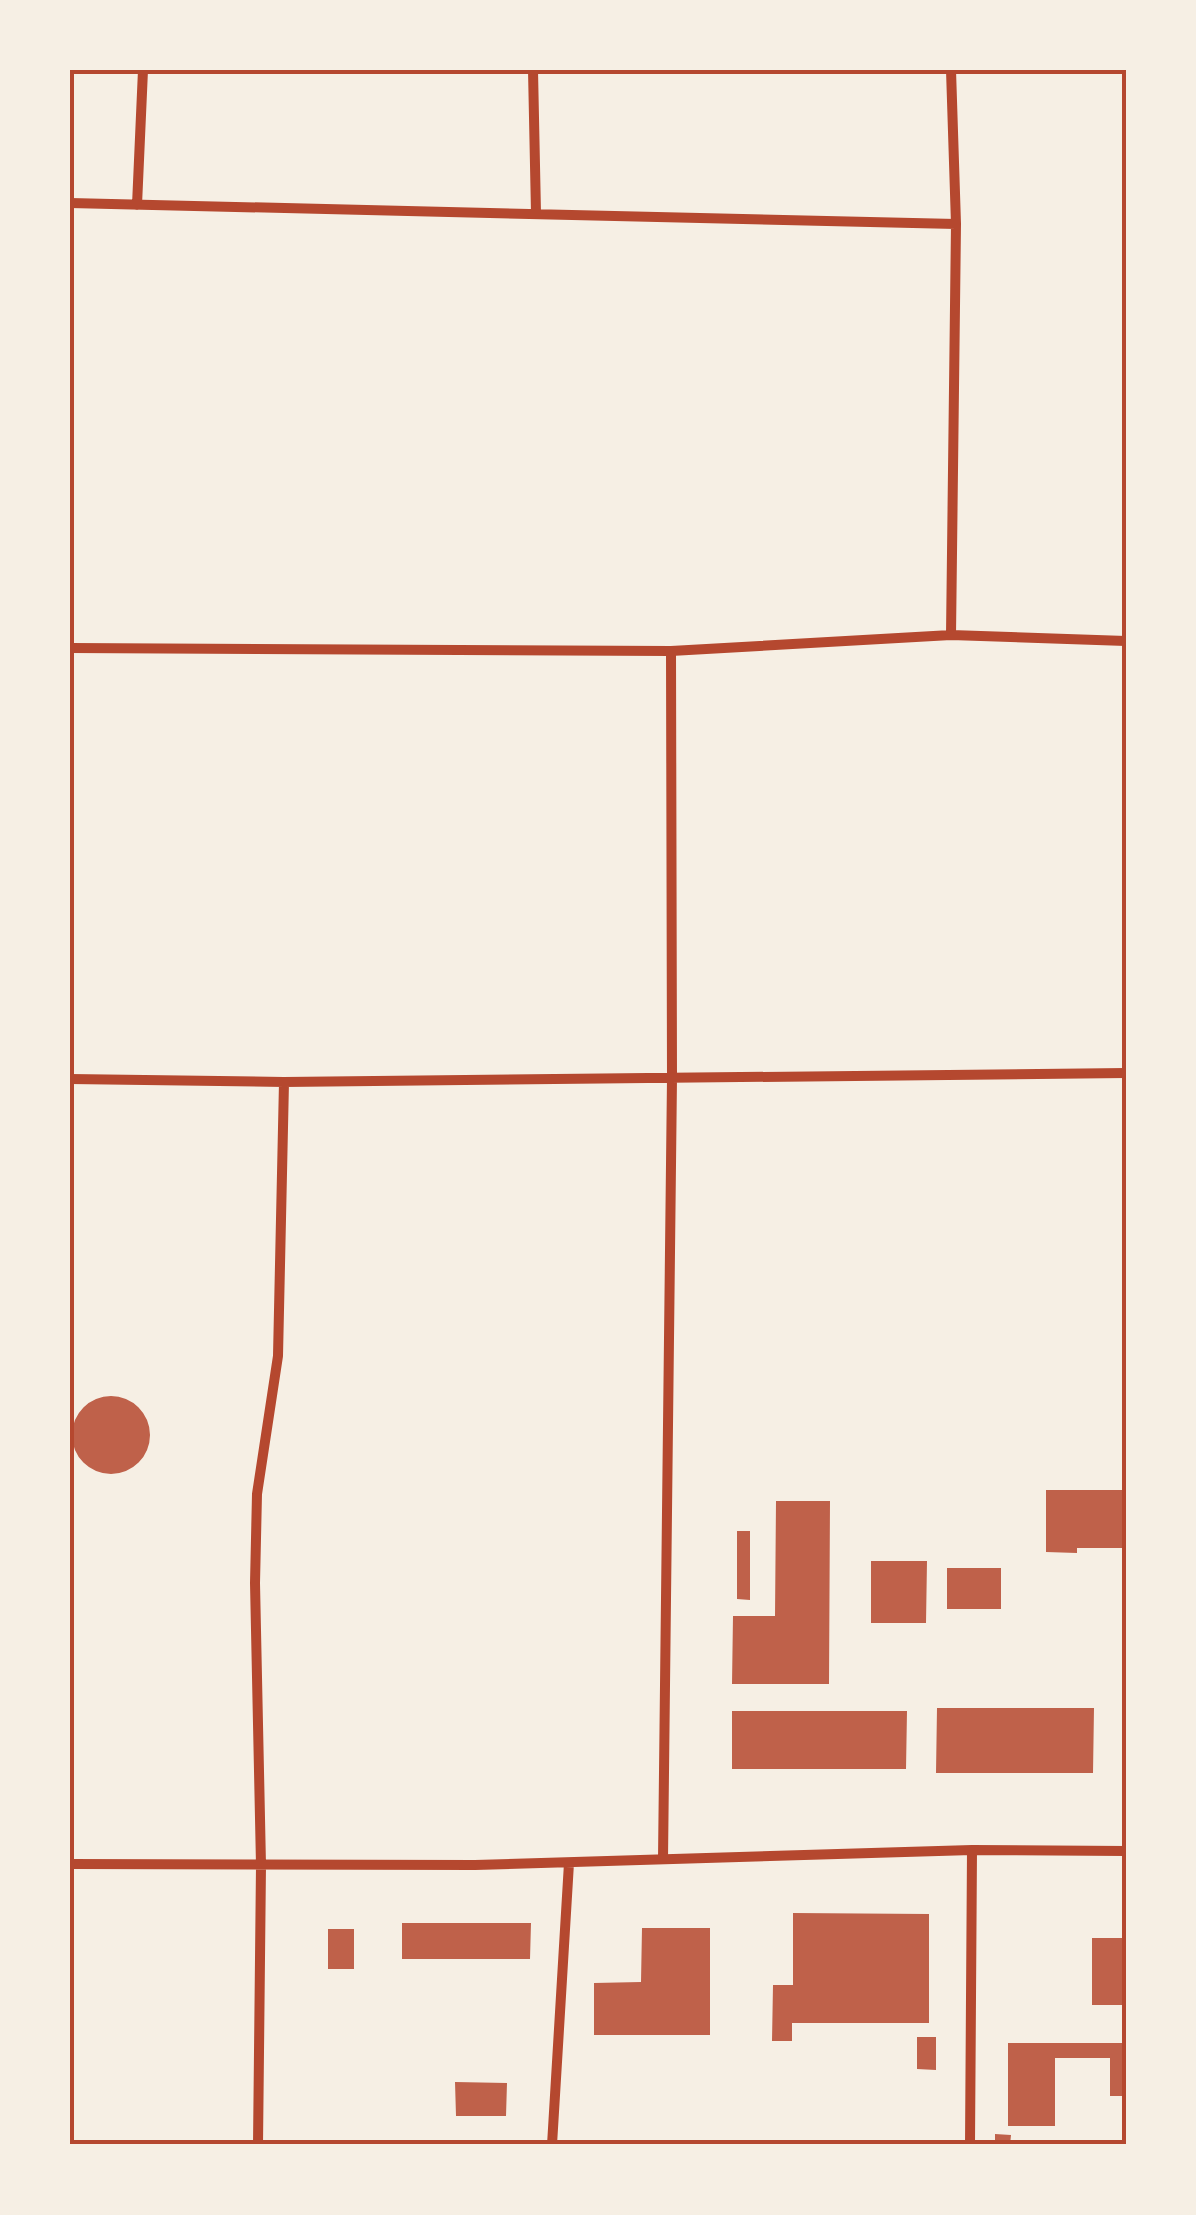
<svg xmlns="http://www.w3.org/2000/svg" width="1196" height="2215" viewBox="0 0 1196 2215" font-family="Raleway,sans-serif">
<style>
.building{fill:#bf614a}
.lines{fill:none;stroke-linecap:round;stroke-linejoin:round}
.minor{stroke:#b5482f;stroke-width:10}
.neatline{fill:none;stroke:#b5482f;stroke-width:4}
</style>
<rect width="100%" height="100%" fill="#f6efe4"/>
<!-- building -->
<path class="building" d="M72 1435a39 39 0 1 1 78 0a39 39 0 1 1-78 0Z
M1046 1490H1126V1548H1077V1553L1046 1552Z
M776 1501H830L829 1684H732L733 1616H775Z
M737 1531H750V1600L737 1599Z
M871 1561H927L926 1623H871Z
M947 1568H1001V1609H947Z
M937 1708H1094L1093 1773H936Z
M732 1711H907L906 1769H732Z
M793 1913 929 1914V2023H792V2041H772L773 1985H793Z
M402 1923H531L530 1959H402Z
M642 1928H710V2035H594V1983L641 1982Z
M328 1929H354V1969H328Z
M1092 1938H1126V2005H1092Z
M917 2037H936V2070L917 2069Z
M1008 2043H1126V2096H1110V2058H1055V2126H1008Z
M455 2082 507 2083 506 2116H456Z
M995 2134 1011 2135 1010 2145H995Z"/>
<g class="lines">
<!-- minor -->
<path class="minor" d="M533 70 536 213
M70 203 956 224
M137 205 143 70
M951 635 956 224 951 70
M70 648 671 651 951 635 1126 641
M70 1079 284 1082 1126 1073
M663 1859 672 1078 671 651
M70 1864 475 1865 972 1850 1126 1851
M258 2145 261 1865 255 1583 257 1494 278 1356 284 1082
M552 2145 569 1863
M970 2145 972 1850"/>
</g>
<!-- border -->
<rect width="1196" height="2215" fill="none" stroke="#f6efe4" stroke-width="145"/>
<rect x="72" y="72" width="1052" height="2070" class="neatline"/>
</svg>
